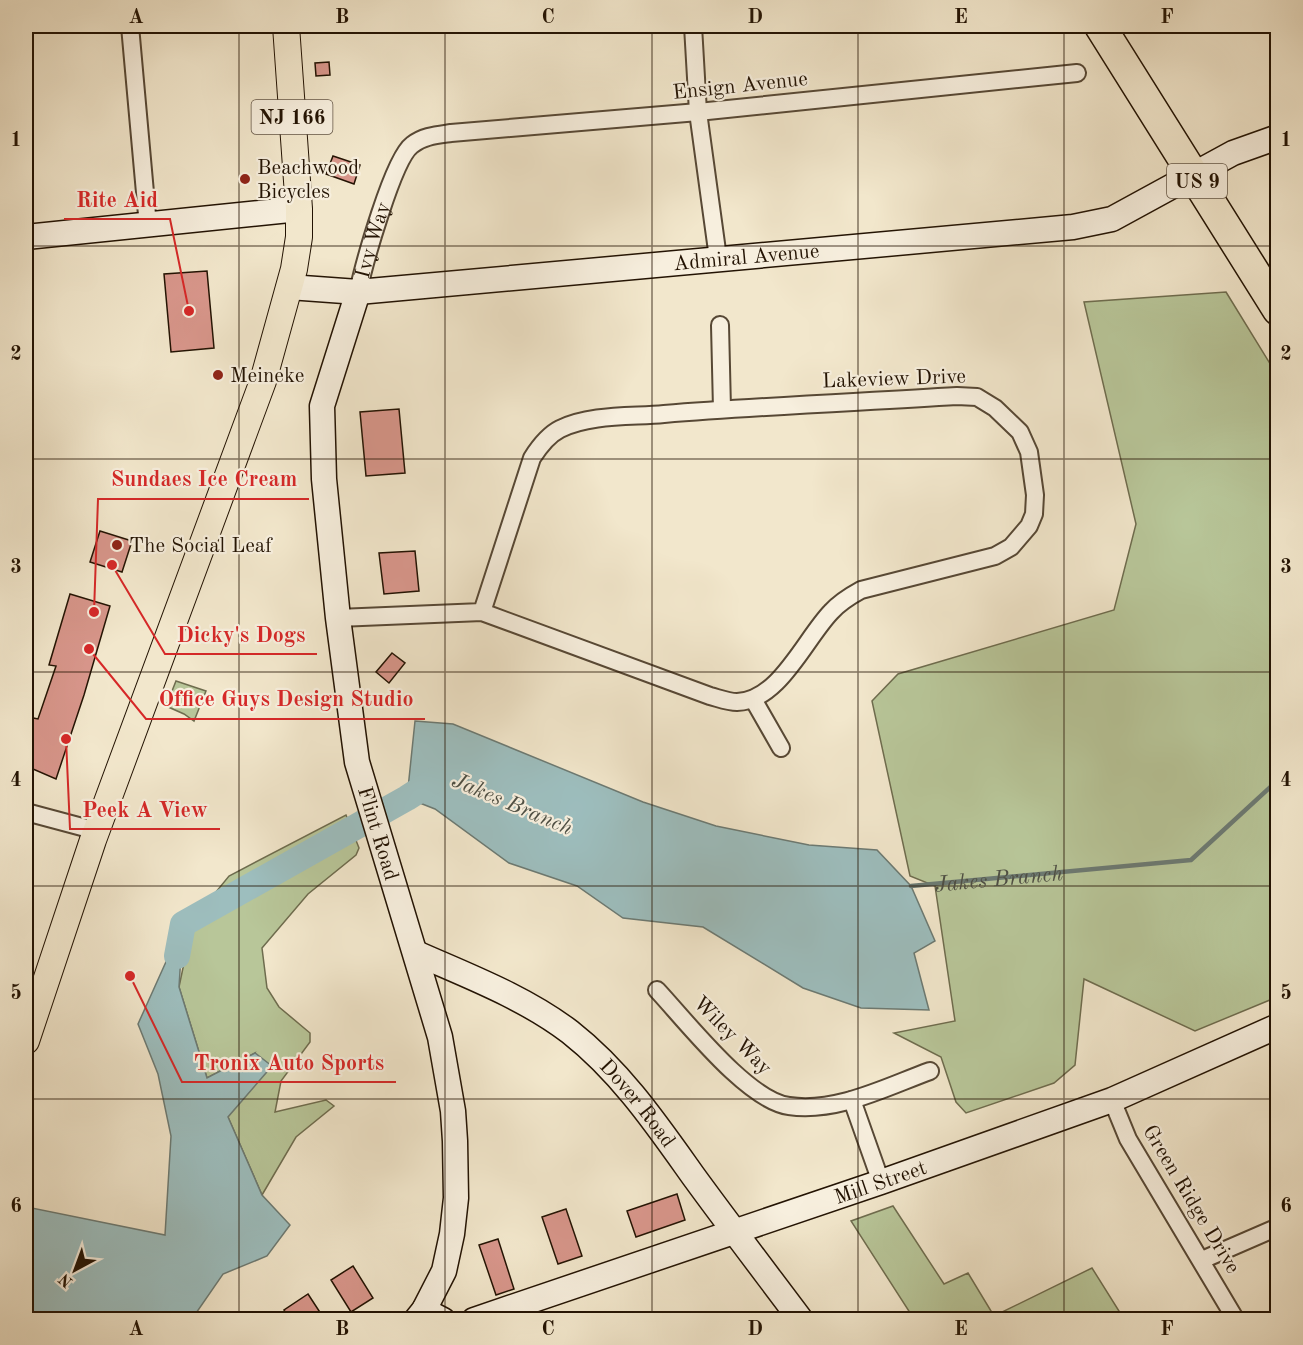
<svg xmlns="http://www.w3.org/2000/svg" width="1303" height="1345" viewBox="0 0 1303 1345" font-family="'Old Standard TT',serif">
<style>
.green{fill:#b8c699;stroke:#6e6c4e;stroke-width:1.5}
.water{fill:#9dbebe;stroke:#6c7a73;stroke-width:1.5}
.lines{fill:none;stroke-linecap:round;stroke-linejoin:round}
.stream{stroke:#6c7a73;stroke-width:4.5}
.river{stroke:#9dbebe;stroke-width:26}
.building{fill:#d8968b;stroke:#231303;stroke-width:1.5}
.street-casing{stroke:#574835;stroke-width:20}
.secondary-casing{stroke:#231303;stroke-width:27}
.primary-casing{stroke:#231303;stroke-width:28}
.highway-casing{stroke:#231303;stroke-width:33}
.street{stroke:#f7efde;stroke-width:16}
.secondary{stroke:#f7efde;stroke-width:24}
.primary{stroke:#f2e7cc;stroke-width:26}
.highway{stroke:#f2e7cc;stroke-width:30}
.grid{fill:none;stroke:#231303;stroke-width:1.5;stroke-opacity:0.55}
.poi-dot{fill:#8f2418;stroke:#f7efde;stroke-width:2}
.labels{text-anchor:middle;stroke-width:4.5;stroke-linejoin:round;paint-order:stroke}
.shield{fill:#f7efde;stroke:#635545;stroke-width:1.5}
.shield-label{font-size:20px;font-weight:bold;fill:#231303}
.street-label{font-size:21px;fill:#231303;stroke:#f7efde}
.poi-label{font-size:21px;fill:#231303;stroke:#f7efde;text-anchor:start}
.water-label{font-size:22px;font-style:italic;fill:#4e4f44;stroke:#f7efde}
.leader{fill:none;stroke:#d62828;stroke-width:2}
.callout-dot{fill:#d62828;stroke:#f7efde;stroke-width:2}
.callout-label{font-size:22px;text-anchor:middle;font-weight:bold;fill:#d62828;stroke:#f7efde;stroke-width:4.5;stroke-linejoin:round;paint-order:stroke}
.neatline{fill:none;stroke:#231303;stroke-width:2}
.grid-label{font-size:20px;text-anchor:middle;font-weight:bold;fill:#231303}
</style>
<rect width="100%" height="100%" fill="#f2e7cc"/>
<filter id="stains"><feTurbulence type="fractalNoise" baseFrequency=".00333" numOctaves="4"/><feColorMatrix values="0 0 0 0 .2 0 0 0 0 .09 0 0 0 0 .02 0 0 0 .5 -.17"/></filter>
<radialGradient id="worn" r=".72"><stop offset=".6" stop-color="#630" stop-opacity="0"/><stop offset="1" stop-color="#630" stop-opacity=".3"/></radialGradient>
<!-- green -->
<path class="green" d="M1226 292 1277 375V997L1195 1031 1084 979 1075 1065 1054 1083 966 1113 956 1102 941 1057 894 1033 955 1021 935 886 910 876 872 701 898 674 1114 610 1136 524 1084 302Z
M176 681 206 691 194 721 184 714 166 706Z
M346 815 359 848 356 855 308 894 262 948 267 988 279 1007 310 1033V1042L281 1081 275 1112 326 1100 334 1106 296 1137 262 1195 228 1117 255 1053 207 1078 179 987 193 920 229 876Z
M893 1206 944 1284 968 1273 994 1316 1092 1268 1124 1319H914L851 1221Z"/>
<!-- water -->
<path class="water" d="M415 721 453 724 643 802 716 826 809 845 877 850 911 886 935 941 914 953 929 1010 861 1008 803 988 703 927 623 918 577 886 509 863 435 809 407 798Z
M183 924 179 987 207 1078 255 1053 272 1066 228 1117 262 1195 290 1225 267 1256 223 1274 192 1319H26V1271L29 1254 26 1252V1217L32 1208 165 1235 171 1136 158 1074 138 1024Z"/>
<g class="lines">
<!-- stream -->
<path class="stream" id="s1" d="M911 886 1191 860 1278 780"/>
<!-- river -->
<path class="river" d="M177 956 183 924 407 798 435 780"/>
</g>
<!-- building -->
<path class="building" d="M329 62 330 75 316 76 315 63Z
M333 156 360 165 354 184 326 174Z
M207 271 214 348 171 352 164 274Z
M399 409 405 473 366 476 360 412Z
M100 531 132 541 122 572 90 562Z
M415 551 419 591 384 594 379 553Z
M70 594 110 606 84 695 56 779 26 766V746L33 718 38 719 56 666 49 665Z
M392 653 405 663 389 683 376 672Z
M677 1194 685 1220 636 1237 627 1211Z
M566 1209 582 1256 558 1264 542 1217Z
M498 1239 514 1289 496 1295 479 1245Z
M353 1266 373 1298 351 1312 331 1280Z
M308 1294 325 1320H290L284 1310Z"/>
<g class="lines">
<!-- street casing -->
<g class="street-casing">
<g id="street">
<path d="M130 26 148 226"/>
<path d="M693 26 698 112 718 258"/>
<path id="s2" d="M358 292C364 264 393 159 412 145 423 136 437 135 451 133L698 112 1077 73"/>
<path d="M720 325 722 409"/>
<path d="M338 618 482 612 710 696C718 698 728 702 737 702 779 701 805 639 831 612 839 603 850 596 861 590L995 556 1011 547 1029 526 1034 514 1035 495 1029 452 1020 432 995 408 977 397 957 396C860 402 762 406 664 414 632 417 590 414 560 429 548 435 539 447 532 458L482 612"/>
<path d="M753 699 781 748"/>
<path d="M26 812 97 831"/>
<path d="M657 990C686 1021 748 1101 789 1106 837 1113 886 1087 930 1071"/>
<path d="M852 1100 881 1182"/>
<path d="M1112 1100 1128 1139 1236 1320"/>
<path d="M1202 1260 1278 1227"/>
</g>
</g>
<!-- secondary casing -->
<g class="secondary-casing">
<g id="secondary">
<path d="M26 237 299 209"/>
<path id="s3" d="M289 287 358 292 1073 227 1112 219 1233 153 1278 137"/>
<path id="s4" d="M358 292 322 406 324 479 338 618 357 762 440 1037 453 1111 455 1141 456 1198 452 1234 444 1271 424 1310 416 1320"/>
<path id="s5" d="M416 953C468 976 524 997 570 1032 621 1072 657 1125 694 1177 729 1225 765 1272 801 1320"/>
<path d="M424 1310 443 1320"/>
<path id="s6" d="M474 1320 881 1182 1112 1100 1278 1026"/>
</g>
</g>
<!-- primary casing -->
<g class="primary-casing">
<path id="primary" d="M26 1041 93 840 263 381 294 269 299 237V209L286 26"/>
</g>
<!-- highway casing -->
<g class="highway-casing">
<path id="highway" d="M1100 26 1278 310"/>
</g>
<!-- street -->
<use href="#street" class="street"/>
<!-- secondary -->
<use href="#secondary" class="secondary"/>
<!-- primary -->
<use href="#primary" class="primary"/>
<!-- highway -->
<use href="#highway" class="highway"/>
</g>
<!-- grid -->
<path class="grid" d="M239 26V1320M445 26V1320M652 26V1320M858 26V1320M1064 26V1320M26 246H1278M26 459H1278M26 672H1278M26 886H1278M26 1099H1278"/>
<!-- markers -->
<g class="poi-dot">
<circle cx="245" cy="179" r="6"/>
<circle cx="218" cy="375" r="6"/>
<circle cx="117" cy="545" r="6"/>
</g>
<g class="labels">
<!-- shield labels -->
<g class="shield">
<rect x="251.5" y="100" width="81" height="34" rx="4.5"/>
<rect x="1167" y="164" width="60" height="34" rx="4.5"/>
</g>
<g class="shield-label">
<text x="292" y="124">NJ 166</text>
<text x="1197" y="188">US 9</text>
</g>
<!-- street labels -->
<g class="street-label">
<text transform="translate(740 85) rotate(-6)" y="7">Ensign Avenue</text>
<text dy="7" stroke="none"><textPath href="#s2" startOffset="54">Ivy Way</textPath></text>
<text dy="7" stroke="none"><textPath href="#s3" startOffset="459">Admiral Avenue</textPath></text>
<text transform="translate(894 378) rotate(-2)" y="7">Lakeview Drive</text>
<text dy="7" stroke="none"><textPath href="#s4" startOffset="552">Flint Road</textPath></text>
<text transform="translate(733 1035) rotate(45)" y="7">Wiley Way</text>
<text dy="7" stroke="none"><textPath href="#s5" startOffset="272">Dover Road</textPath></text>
<text dy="7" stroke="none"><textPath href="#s6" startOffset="429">Mill Street</textPath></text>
<text transform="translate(1192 1199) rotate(59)" y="7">Green Ridge Drive</text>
</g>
<!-- poi labels -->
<g class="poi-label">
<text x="257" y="174">Beachwood<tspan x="257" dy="24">Bicycles</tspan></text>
<text x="230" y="382">Meineke</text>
<text x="129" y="552">The Social Leaf</text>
</g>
<!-- water labels -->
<g class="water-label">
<text transform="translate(513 803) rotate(23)" y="8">Jakes Branch</text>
<text dy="8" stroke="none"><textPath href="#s1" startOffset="88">Jakes Branch</textPath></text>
</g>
</g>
<!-- callouts -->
<path class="leader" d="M189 311L170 219H64M94 612L98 499H309M112 565L165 654H317M89 649L146 719H425M66 739L70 829H220M130 976L182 1082H396"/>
<g class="callout-dot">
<circle cx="189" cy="311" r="6"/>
<circle cx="94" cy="612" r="6"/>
<circle cx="112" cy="565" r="6"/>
<circle cx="89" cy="649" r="6"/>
<circle cx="66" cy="739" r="6"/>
<circle cx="130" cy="976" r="6"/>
</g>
<g class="callout-label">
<text x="117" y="207">Rite Aid</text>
<text x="204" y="486">Sundaes Ice Cream</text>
<text x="241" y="642">Dicky's Dogs</text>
<text x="286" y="706">Office Guys Design Studio</text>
<text x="145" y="817">Peek A View</text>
<text x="289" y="1070">Tronix Auto Sports</text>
</g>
<!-- margin -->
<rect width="1303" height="1345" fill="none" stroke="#f2e7cc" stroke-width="66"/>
<!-- north arrow -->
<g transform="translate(75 1270) rotate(221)" stroke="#f7efde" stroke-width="4.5" paint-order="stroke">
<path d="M0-4.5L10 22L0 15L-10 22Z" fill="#231303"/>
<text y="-9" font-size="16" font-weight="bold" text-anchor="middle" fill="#231303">N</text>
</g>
<rect x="33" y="33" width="1237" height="1279" class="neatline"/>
<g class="grid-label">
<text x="136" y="23">A</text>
<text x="342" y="23">B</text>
<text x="548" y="23">C</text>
<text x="755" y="23">D</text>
<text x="961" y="23">E</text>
<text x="1167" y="23">F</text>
<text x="16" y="146">1</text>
<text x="1286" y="146">1</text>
<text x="16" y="360">2</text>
<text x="1286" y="360">2</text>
<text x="16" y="573">3</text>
<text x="1286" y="573">3</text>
<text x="16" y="786">4</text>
<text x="1286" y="786">4</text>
<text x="16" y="999">5</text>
<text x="1286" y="999">5</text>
<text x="16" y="1212">6</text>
<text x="1286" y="1212">6</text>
<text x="136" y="1335">A</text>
<text x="342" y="1335">B</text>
<text x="548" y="1335">C</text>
<text x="755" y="1335">D</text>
<text x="961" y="1335">E</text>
<text x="1167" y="1335">F</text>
</g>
<rect width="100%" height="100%" filter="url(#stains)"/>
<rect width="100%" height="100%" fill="url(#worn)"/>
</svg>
